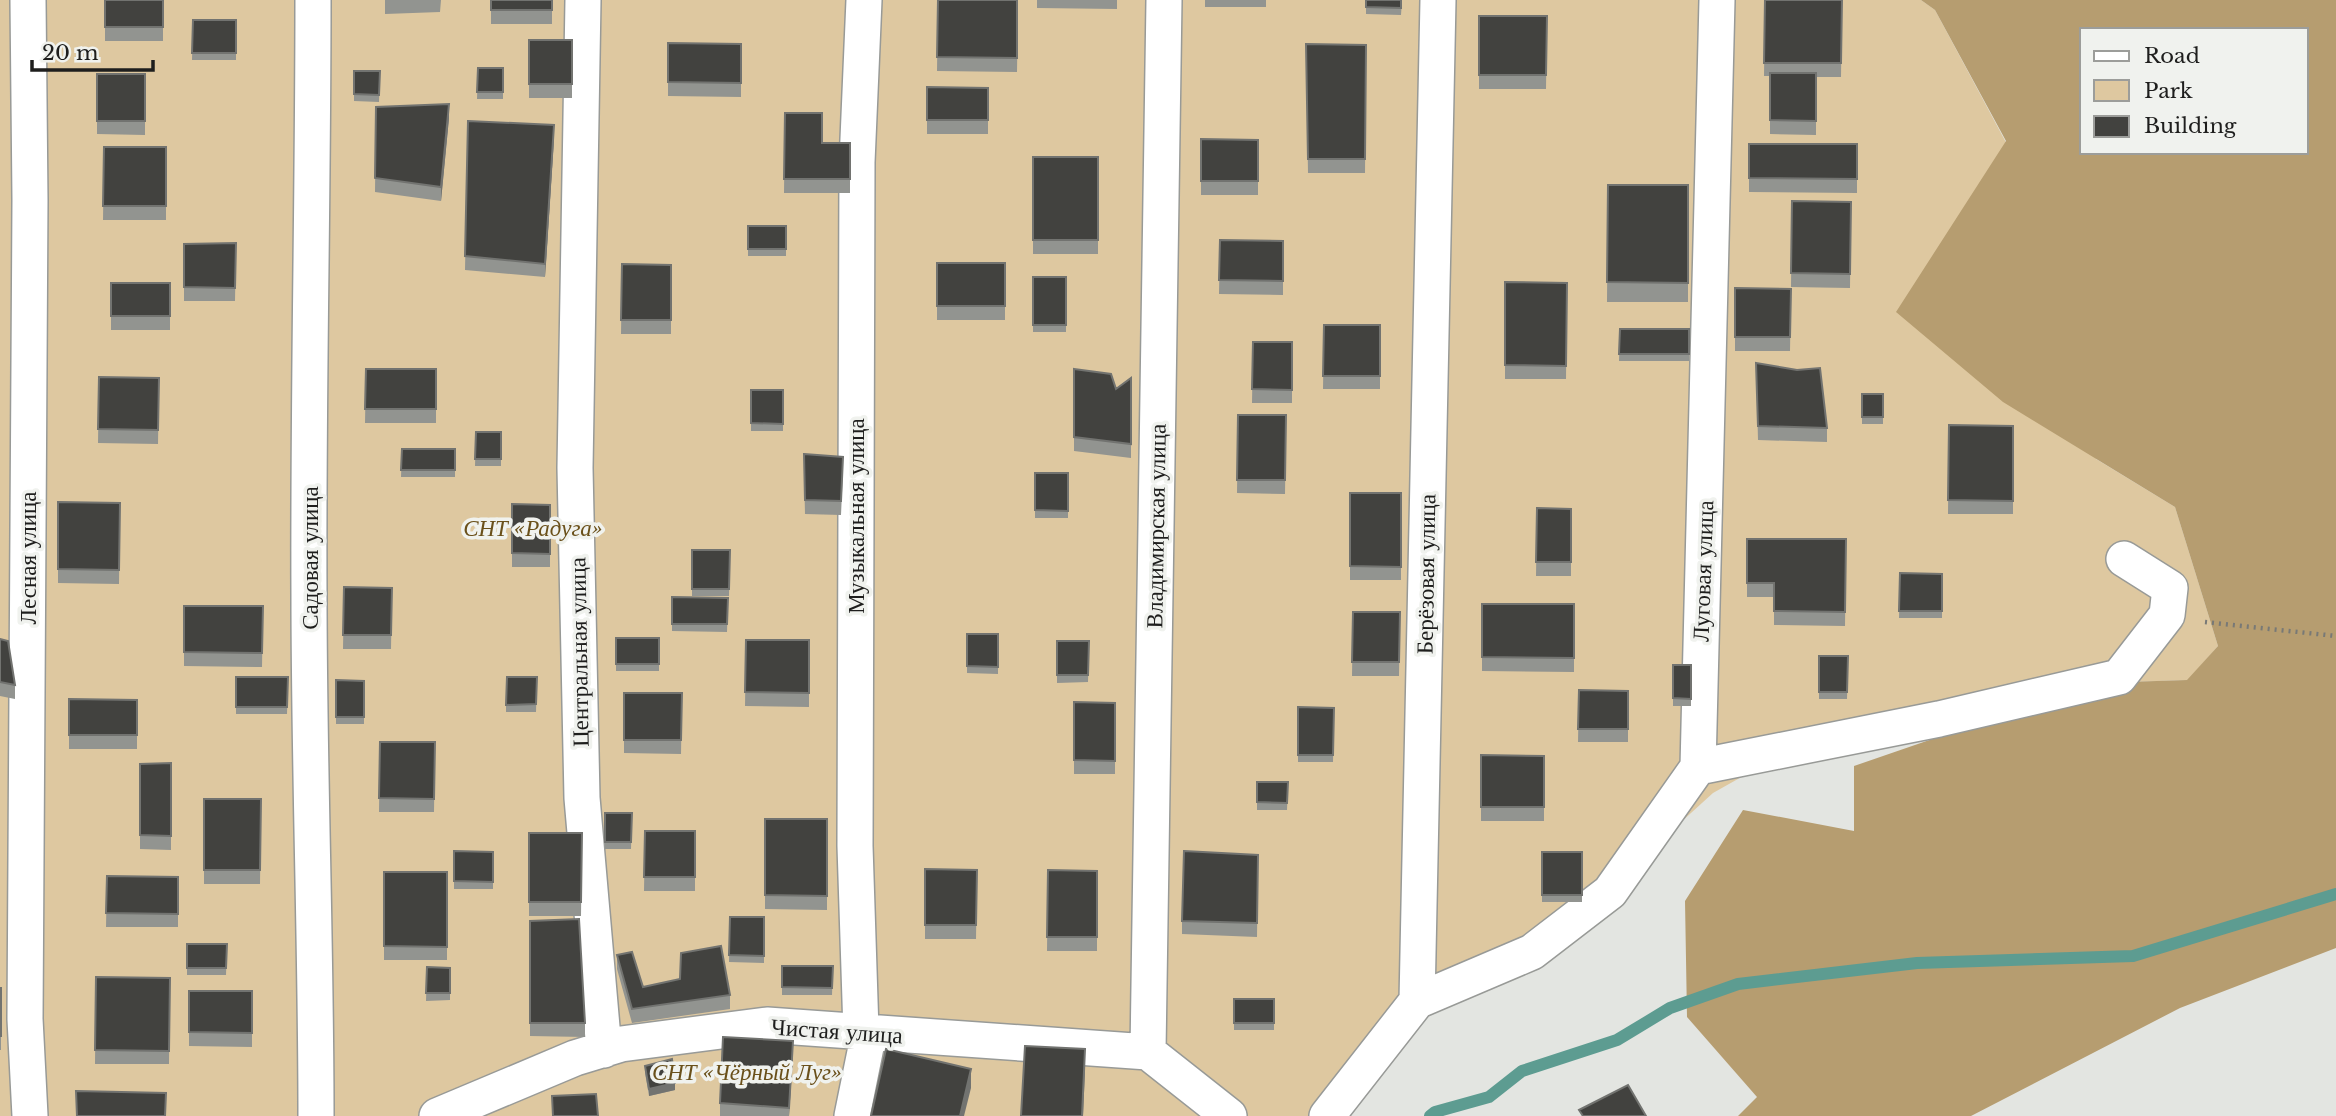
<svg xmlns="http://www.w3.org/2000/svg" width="2336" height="1116" viewBox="0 0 2336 1116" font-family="'Libre Baskerville',serif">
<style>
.green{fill:#dec8a0}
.forest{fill:#b69d70;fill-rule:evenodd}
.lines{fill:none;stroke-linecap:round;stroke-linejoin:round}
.stream{stroke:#5d9c91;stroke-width:12}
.minor-casing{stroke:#989a97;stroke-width:38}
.path{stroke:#787976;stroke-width:4.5;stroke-dasharray:2 5;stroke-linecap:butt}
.minor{stroke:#fff;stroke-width:35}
.wall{fill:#929490}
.shaded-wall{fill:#727370}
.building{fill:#42423f;stroke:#727370;stroke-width:2}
.labels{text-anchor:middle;stroke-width:7;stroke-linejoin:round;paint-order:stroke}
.street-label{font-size:23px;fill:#1e1e1d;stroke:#f0f2ee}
.park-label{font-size:23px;font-style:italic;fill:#6a501a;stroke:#f0f2ee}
</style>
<rect width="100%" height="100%" fill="#e3e5e1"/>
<!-- green -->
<path class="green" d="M0 0H1921L1935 10 2017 163 2096 459 2175 507 2218 646 2188 680 2095 683 1793 748 1713 793 1571 922 1417 1001 1327 1116H0Z"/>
<!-- forest -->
<path class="forest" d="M1921 0H2336V948L2180 1008 1971 1116H1738L1757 1097 1687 1017 1685 901 1743 810 1854 831V766L2095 683 2187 680 2218 646 2175 507 2003 402 1896 312 2006 141 1935 10ZM2082 30H2306V152H2082Z"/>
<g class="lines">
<!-- stream -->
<path class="stream" d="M1430 1116 1435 1112 1489 1097 1522 1071 1617 1040 1670 1008 1738 984 1917 963 2133 956 2336 894"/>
<!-- minor casing -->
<g class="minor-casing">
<path id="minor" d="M28 0 30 200 25 1019 30 1116
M313 0C313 198 308 396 309 594 309 768 316 942 316 1116
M583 0 575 468 582 798 604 1050
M1698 767 1939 719 2119 677 2167 615 2170 588 2124 559
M1417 1001 1532 952 1610 892 1698 767 1717 0
M1148 1052 1164 0
M437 1116 575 1058 621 1044 767 1025 1148 1052 1229 1116
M852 1116 866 1047 861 1031 855 846 857 162 864 0
M1327 1116 1417 1001 1438 0"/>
</g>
<!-- path -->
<path class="path" d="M2205 622 2336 636"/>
<!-- minor -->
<use href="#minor" class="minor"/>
</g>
<!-- wall -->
<path class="wall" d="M105 0H163V41H105Z
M385 0H441L440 12 385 14Z
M491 0H552V24H491Z
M938 0H1018L1017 72 937 71Z
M1037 0H1117V9L1037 8Z
M1205 0H1266V7H1205Z
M1366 0H1402L1401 15 1366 14Z
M1765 0H1842L1841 77H1816V135L1770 134V76H1764Z
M1479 16H1547L1546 89H1479Z
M193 20H236V60H192Z
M529 40H572V98H529Z
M668 43 741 44V97L668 96Z
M1306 44 1366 45 1365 173H1308Z
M478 68H503V99H477Z
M354 71H380L379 102 354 101Z
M97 74H145V135L97 134Z
M927 87 988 88V134H927Z
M376 107 449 118 441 201 375 192Z
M785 113 822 143H850V193H784Z
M468 121 554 138 545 277 465 270Z
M1201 139 1258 140V195H1201Z
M1749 144H1857V193L1749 192Z
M104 147H166V220H103Z
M1033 157H1098V254H1033Z
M1608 185H1688V302H1607Z
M1792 201 1851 202 1850 288 1791 287Z
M748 226H786V256H748Z
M1220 240 1283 241V295L1219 294Z
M236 243 235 301H184V244Z
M937 263H1005V320H937Z
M622 264 671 265V334H621Z
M1033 277H1066V332H1033Z
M1505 282 1567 283 1566 379H1505Z
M111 283H170V330H111Z
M1735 288 1791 289 1790 351H1735Z
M1324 325H1380V389H1323Z
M1620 329H1689V361H1619Z
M1253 342H1292V403H1252Z
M1756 363 1827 428V442L1758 440Z
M366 369H436V423H365Z
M1074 369 1116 389 1131 378V458L1074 451Z
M99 377 159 378 158 444 98 443Z
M751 390H783V431H751Z
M1862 394H1883V424H1862Z
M1238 415H1286L1285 494 1237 493Z
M1949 425 2013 426V514H1948Z
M476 432H501V466H475Z
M402 449H455V477H401Z
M804 468 843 471 841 515 805 514Z
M1035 473H1068V518H1035Z
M1350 493H1401V580H1350Z
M58 502 120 503 119 584 58 583Z
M512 504 550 505V567H512Z
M1537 508 1571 509V576H1536Z
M1747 539H1846L1845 626 1774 625V597H1747Z
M692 550H730L729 596H692Z
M1900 573 1942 574V618H1899Z
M344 587 392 588 391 649H343Z
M672 597 728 598 727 632 672 631Z
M1482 604H1574V672L1482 671Z
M184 606H263L262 667 184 666Z
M1353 612H1400L1399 676H1352Z
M967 634H998V674L967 673Z
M616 638H659V671H616Z
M0 639 15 685V699L0 696Z
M746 640H809V707L745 706Z
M1057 641H1089L1088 682 1057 683Z
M1819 656H1848L1847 699H1819Z
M1673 665H1691V706H1673Z
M236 677H288L287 714H236Z
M537 677 536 712H506V705Z
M336 680 364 681V724H336Z
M1579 690 1628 691V742H1578Z
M624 693H682L681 754 624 753Z
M69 699 137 700V749H69Z
M1074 702 1115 703V774H1074Z
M1298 707 1334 708 1333 762H1298Z
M380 742H435L434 812H379Z
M1481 755 1544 756V821H1481Z
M171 763V850L140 849V764Z
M1257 782H1288L1287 810H1257Z
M204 799H261L260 884H204Z
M605 813H632L631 849H605Z
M765 819H827V910L765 909Z
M645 831H695V891H644Z
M529 833H582L581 916H529Z
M454 851 493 852V889H454Z
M1542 852H1582V902H1542Z
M1258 855 1257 937 1182 934V921Z
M925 869 977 870 976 939H925Z
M1048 870 1097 871V951H1047Z
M384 872H447V960H384Z
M107 876 178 877V927H106Z
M730 917H764V963L729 962Z
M530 921 585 1023V1037L530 1036Z
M187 944H227L226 975H187Z
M617 955 643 987 730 995V1009L632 1023 617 969Z
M782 966H833L832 995H782Z
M427 967 450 968V1000L426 1001Z
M96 977 170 978 169 1064H95Z
M0 988H1V1050H0Z
M189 991H252V1047L189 1046Z
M1234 999H1274V1030H1234Z
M793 1055 789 1116H720V1103Z
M645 1066 675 1090 649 1096 645 1073Z"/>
<!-- shaded-wall -->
<path class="shaded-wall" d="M449 104V118L441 201V187Z
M554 125V138L545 277V264Z
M793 1041V1055L789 1116V1108Z
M1085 1049V1069L1083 1116H1082Z
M971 1069V1088L964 1116H960Z
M675 1083V1090L649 1096V1089Z"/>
<!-- building -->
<path class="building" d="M105 0H163V27H105Z
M491 0H552V10H491Z
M938 0H1017V58L937 57Z
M1366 0H1401V8L1366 7Z
M1765 0H1842L1841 63H1764Z
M1479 16H1547L1546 75H1479Z
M193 20H236V53H192Z
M529 40H572V84H529Z
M668 43 741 44V83L668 82Z
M1306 44 1366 45 1365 159H1308Z
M478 68H503V92H477Z
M354 71H380L379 95 354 94Z
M1770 73H1816V121L1770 120Z
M97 74H145V121H97Z
M927 87 988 88V120H927Z
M449 104 441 187 375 178 376 107Z
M785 113H822V143H850V179H784Z
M468 121 554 125 545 264 465 256Z
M1201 139 1258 140V181H1201Z
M1749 144H1857V179L1749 178Z
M104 147H166V206H103Z
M1033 157H1098V240H1033Z
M1608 185H1688V283L1607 282Z
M1792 201 1851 202 1850 274 1791 273Z
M748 226H786V249H748Z
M1220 240 1283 241V281L1219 280Z
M236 243 235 288 184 287V244Z
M937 263H1005V306H937Z
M622 264 671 265V320H621Z
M1033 277H1066V325H1033Z
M1505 282 1567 283 1566 366 1505 365Z
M111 283H170V316H111Z
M1735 288 1791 289 1790 337H1735Z
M1324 325H1380V376H1323Z
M1620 329H1689V354H1619Z
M1253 342H1292V390L1252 389Z
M1756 363 1797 370 1820 368 1827 428 1758 426Z
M366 369H436V409H365Z
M1074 369 1111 374 1116 389 1131 378V444L1074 437Z
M99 377 159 378 158 430 98 429Z
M751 390H783V424L751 423Z
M1862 394H1883V417H1862Z
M1238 415H1286L1285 480H1237Z
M1949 425 2013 426V501L1948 500Z
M476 432H501V459H475Z
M402 449H455V470H401Z
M804 454 843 457 841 501 805 500Z
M1035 473H1068V511L1035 510Z
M1350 493H1401V567L1350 566Z
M58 502 120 503 119 570 58 569Z
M512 504 550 505V554L512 553Z
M1537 508 1571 509V562H1536Z
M1747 539H1846L1845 612 1774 611V583H1747Z
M692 550H730L729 589H692Z
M1900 573 1942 574V611H1899Z
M344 587 392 588 391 635H343Z
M672 597 728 598 727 624H672Z
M1482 604H1574V658L1482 657Z
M184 606H263L262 653 184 652Z
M1353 612H1400L1399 662H1352Z
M967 634H998V667L967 666Z
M616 638H659V664H616Z
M0 639 8 641 15 685 0 682Z
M746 640H809V693L745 692Z
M1057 641H1089L1088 675H1057Z
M1819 656H1848L1847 692H1819Z
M1673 665H1691V699L1673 698Z
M236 677H288L287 707H236Z
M507 677H537L536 704 506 705Z
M336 680 364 681V717H336Z
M1579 690 1628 691V729H1578Z
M624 693H682L681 740H624Z
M69 699 137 700V735H69Z
M1074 702 1115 703V761L1074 760Z
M1298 707 1334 708 1333 755H1298Z
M380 742H435L434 799 379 798Z
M1481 755 1544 756V807H1481Z
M171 763V836L140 835V764Z
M1257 782H1288L1287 803 1257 802Z
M204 799H261L260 870H204Z
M605 813H632L631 842H605Z
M765 819H827V896L765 895Z
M645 831H695V877H644Z
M529 833H582L581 902H529Z
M454 851 493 852V882L454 881Z
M1184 851 1258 855 1257 923 1182 921Z
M1542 852H1582V895H1542Z
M925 869 977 870 976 925H925Z
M1048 870 1097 871V937H1047Z
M384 872H447V947L384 946Z
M107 876 178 877V914L106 913Z
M730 917H764V956L729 955Z
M579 919 585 1023H530V921Z
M187 944H227L226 968H187Z
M721 946 730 995 632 1009 617 955 632 952 643 987 680 979 681 953Z
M782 966H833L832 988 782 987Z
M427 967 450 968V993H426Z
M96 977 170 978 169 1051 95 1050Z
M0 988H1V1036H0Z
M189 991H252V1033L189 1032Z
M1234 999H1274V1023H1234Z
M723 1037 793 1041 789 1108 720 1103Z
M1025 1046 1085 1049 1082 1116H1021Z
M886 1049 971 1069 960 1116H871Z
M672 1059 675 1083 649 1089 645 1066Z
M1628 1085 1646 1116H1583L1579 1110Z
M76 1091 166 1093 165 1116H77Z
M596 1094 598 1116H553L552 1096Z"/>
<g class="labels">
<!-- street labels -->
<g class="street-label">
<text transform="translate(856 516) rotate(-90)" y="8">Музыкальная улица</text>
<text transform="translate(1156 526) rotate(-89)" y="8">Владимирская улица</text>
<text transform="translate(28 558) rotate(-90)" y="8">Лесная улица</text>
<text transform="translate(310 558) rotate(-90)" y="8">Садовая улица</text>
<text transform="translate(1703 571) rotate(-88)" y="8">Луговая улица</text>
<text transform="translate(1426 574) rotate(-89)" y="8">Берёзовая улица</text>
<text transform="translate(579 652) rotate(-91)" y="8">Центральная улица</text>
<text transform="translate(837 1031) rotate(4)" y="8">Чистая улица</text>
</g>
<!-- park labels -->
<g class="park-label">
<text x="533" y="536">СНТ «Радуга»</text>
<text x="747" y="1080">СНТ «Чёрный Луг»</text>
</g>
</g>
<!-- legend -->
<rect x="2080" y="28" width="228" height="126" fill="#f0f2ee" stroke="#9c9d9a" stroke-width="2"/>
<rect x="2094" y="51" width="35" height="10" fill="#ffffff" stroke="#9c9d9a" stroke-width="2"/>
<text x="2144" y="63" font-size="21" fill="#1e1e1d">Road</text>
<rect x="2094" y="80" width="35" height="21" fill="#dec8a0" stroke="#9c9d9a" stroke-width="2"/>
<text x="2144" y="98" font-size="21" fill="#1e1e1d">Park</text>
<rect x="2094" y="116" width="35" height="21" fill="#42423f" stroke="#9c9d9a" stroke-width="2"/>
<text x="2144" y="133" font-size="21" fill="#1e1e1d">Building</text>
<!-- scale -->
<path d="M32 60v10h121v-10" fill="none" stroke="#1e1e1d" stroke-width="3.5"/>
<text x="42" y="60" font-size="21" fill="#1e1e1d" stroke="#f0f2ee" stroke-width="5" paint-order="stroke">20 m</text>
</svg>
